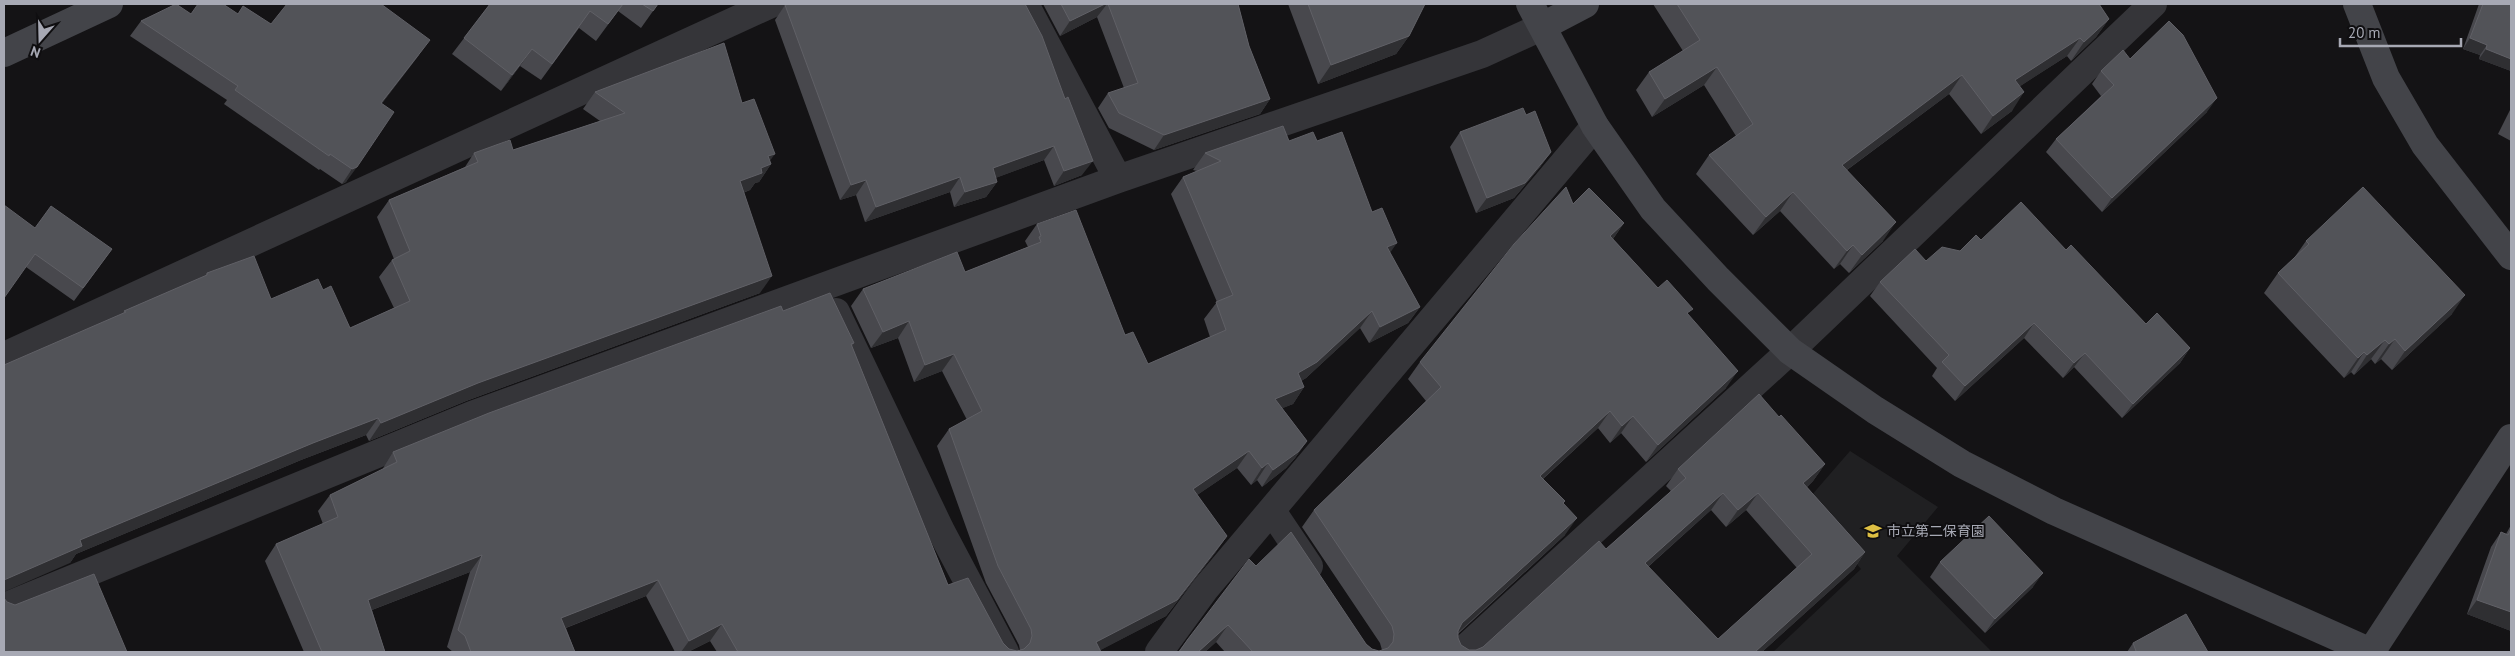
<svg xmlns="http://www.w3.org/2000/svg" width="2515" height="656" viewBox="0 0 2515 656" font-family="'PT Sans','Noto Sans JP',sans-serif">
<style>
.built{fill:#202022}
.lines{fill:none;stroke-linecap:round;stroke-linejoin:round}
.street{stroke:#353539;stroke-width:28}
.secondary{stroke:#434449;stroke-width:28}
.wall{fill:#48484d;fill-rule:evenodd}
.shaded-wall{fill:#2f2f32}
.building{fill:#525358;stroke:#606066;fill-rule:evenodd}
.labels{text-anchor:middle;stroke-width:4;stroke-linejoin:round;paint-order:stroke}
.poi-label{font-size:14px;fill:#a7a9b4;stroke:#0f0e10;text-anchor:start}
</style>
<rect width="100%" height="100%" fill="#141315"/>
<!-- built -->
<path class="built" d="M1850 451 1938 507 1897 556 1992 652H1773L1861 569 1804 504Z"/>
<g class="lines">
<!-- street -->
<path class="street" d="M1025 4 1118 179
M836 312 940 529 1005 652
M4 356 771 4
M1272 511 1309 566
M4 607 472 415 1118 179 1482 54 1543 26
M1159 652 1205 589 1595 126
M1461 652 1790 351 2153 4"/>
<!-- secondary -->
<path class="secondary" d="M1530 4 1595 126 1653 209 1718 279 1790 351 1875 410 1962 464 2054 511 2371 652
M2357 4 2386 78 2425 145 2511 256
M1543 26 1585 4
M4 53 109 4
M2371 652 2511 438"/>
</g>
<!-- wall -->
<path class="wall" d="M490 4H658L641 28 618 11 596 41 579 28 541 80 520 66 501 91 452 54Z
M1025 4 1082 175 1054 186 1044 160 995 178 997 182 986 197 954 207 950 192 865 222 856 195 840 200 775 20 785 5Z
M1043 4H1238L1249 46 1270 99 1260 114 1154 150 1109 128 1098 108 1108 93 1124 88 1097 17 1060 36Z
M1288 4H1425L1409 36 1396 54 1318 84Z
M1653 4H2099L2109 19 2096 37 2071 61 2067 56 2020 86 2012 111 1981 134 1949 94 1847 170 1883 241 1849 273 1840 264 1834 269 1780 211 1753 235 1696 174 1709 155 1736 136 1704 85 1652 117 1636 90 1649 72 1683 51Z
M2479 4H2511V71L2479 59 2480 55 2463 49Z
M191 14H238L271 24 419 55 382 103 346 182 342 184 320 169 319 170 224 104 227 100 130 36 141 21Z
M2130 59 2207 112 2102 212 2046 152 2056 139 2101 96 2092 84 2101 71Z
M595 92 742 103 771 164 759 182 755 183 750 190 743 193 760 293 466 401 369 441 366 435 301 460 76 554 70 563 123 314 124 311 205 276 207 273 271 299 323 290 350 328 394 308 379 277 392 260 394 259 377 217 389 200 465 167 474 153 513 150 600 121 583 109Z
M2511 108V141L2498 134Z
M1526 115 1551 152 1540 167 1514 198 1476 213 1450 147 1460 132Z
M1289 141H1317L1372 212 1390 253 1420 307 1408 323 1369 343 1360 328 1306 378 1301 381 1304 387 1293 404 1282 408 1307 441 1295 458 1286 468 1262 487 1257 480 1251 485 1237 468 1197 495 1227 536 1215 553 1166 616 1100 650 1101 652H717L710 641 688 652H675L646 596 566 628 575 652H453L447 647 470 572 372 610 385 652H304L265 561 276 544 323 524 318 511 330 495 382 470 393 452 783 311 854 343 852 346 948 585 1009 649 1017 651 1020 650 1019 645 986 583 937 446 949 429 967 420 942 371 914 382 898 338 871 348 851 306 863 289 965 272 1028 247 1025 241 1037 224 1148 364 1210 337 1204 319 1217 302 1171 194 1183 177 1197 171 1193 170 1205 153Z
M1573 204 1624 223 1613 239 1658 288 1688 315 1726 388 1646 462 1621 433 1610 443 1598 428 1543 479 1563 504 1565 535 1458 634V638L1461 645 1469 650H1476L1483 647 1606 549 1671 491 1666 486 1678 469 1779 417 1825 464 1813 481 1807 487 1865 552 1854 569 1762 652H1225L1216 642 1205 652H1178L1188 639 1256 566 1366 644 1372 649 1379 651 1382 650 1380 643 1302 527 1314 510 1426 401 1408 379 1420 362ZM1711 510 1726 527 1746 510 1797 568 1718 639 1648 567Z
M35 228 112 249 74 301 26 267Z
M2306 241 2452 314 2392 370 2381 359 2375 364 2371 359 2354 375 2351 372 2344 378 2264 293 2278 273 2294 258Z
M2066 250 2146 324 2190 348 2180 363 2122 418 2074 367 2063 378 2024 338 1955 401 1932 376 1937 368 1870 296 1880 282 1926 261 1960 251Z
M2511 525V631L2467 614 2491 547 2501 532 2506 534Z
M1940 562 2033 587 1985 633 1930 577Z
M2133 643 2208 652H2127Z"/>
<!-- shaded-wall -->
<path class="shaded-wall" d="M1105 4H1107L1097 17 1060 36 1070 21Z
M2109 19 2096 37 2071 61 2084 42Z
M1409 36 1396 54 1318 84 1331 65Z
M2080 38 2067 56 2002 98 2015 80Z
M2470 38 2487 45 2480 55 2463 49Z
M430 40 419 55 371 118 381 103Z
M532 49 520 66 501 91 512 75Z
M2486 49 2511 59V71L2479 59Z
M1717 67 1704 85 1652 117 1665 99Z
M1962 75 1949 94 1829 183 1842 165Z
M2024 92 2012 111 1981 134 1993 116Z
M2217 98 2207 112 2102 212 2112 198Z
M1270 99 1260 114 1154 150 1164 135Z
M1054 146 1044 160 982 183 993 168Z
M1551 152 1540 167 1514 198 1476 213 1487 198Z
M775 154 766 166 771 164 759 182 755 183 750 190 727 198 740 181 768 156Z
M1093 161 1082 175 1054 186 1064 171Z
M357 167 346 182 342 184 352 169Z
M960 177 950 192 865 222 876 207Z
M866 180 856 195 840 200 851 185Z
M997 182 986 197 954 207 965 192Z
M1793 192 1780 211 1753 235 1766 217Z
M1896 222 1883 241 1849 273 1862 255Z
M1624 223 1612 240 1610 236Z
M1397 243 1385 260 1387 247Z
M1853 245 1840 264 1834 269 1847 251Z
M772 276 760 293 466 401 369 441 381 423 478 383Z
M2465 295 2452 314 2392 370 2405 351Z
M1420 307 1408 323 1369 343 1380 327Z
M1372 311 1360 328 1306 378 1287 390 1298 373Z
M909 321 898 338 871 348 883 332Z
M2034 323 2024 338 1955 401 1965 386Z
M2395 339 2381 359 2375 364 2389 344Z
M2385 340 2371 359 2354 375 2367 355Z
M2190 348 2180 363 2122 418 2133 404Z
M2364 352 2351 372 2344 378 2358 358Z
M2085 353 2074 367 2063 378 2074 363Z
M954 354 942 371 914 382 925 365Z
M1738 371 1726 388 1646 462 1658 445Z
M1304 387 1293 404 1264 416 1275 399Z
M1610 411 1598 428 1528 492 1540 476Z
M1633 416 1621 433 1610 443 1622 426Z
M378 418 366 435 301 460 76 554 70 563 4 592V580L80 540 313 443Z
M1307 441 1295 458 1286 468 1262 487 1273 470Z
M1249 451 1237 468 1181 506 1193 489Z
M1268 463 1257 480 1251 485 1262 468Z
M1825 464 1813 481 1792 500 1803 483Z
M1723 493 1711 510 1633 580 1645 563Z
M1758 493 1746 510 1726 527 1738 510Z
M1577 518 1565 535 1450 640 1462 623Z
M1227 536 1215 553 1166 616 1097 652 1096 642Z
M1865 552 1854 569 1762 652H1755Z
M482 555 470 572 356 616 368 600Z
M2043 573 2033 587 1985 633 1995 619Z
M658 580 646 596 550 634 561 618Z
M2477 600 2511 612V631L2467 614Z
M722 624 710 641 688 652H681L689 641Z
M1228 625 1216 642 1205 652H1198Z"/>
<!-- building -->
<path class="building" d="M176 4 191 14 198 4H223L238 14 243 6 271 24 287 4H381L430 40 381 103 394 112 357 167 352 169 330 154 329 156 235 90 238 86 141 21Z
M490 4H623L608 24 590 11 552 64 532 49 512 75 464 38Z
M642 4H658L653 11Z
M790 4H1025L1042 36 1065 99 1068 97 1093 161 1064 171 1054 146 993 168 997 182 965 192 960 177 876 207 866 180 851 185 785 5Z
M1061 4H1105L1070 21Z
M1108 4H1238L1249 46 1270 99 1164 135 1119 113 1108 93 1138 83Z
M1308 4H1425L1409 36 1331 65Z
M1677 4H2099L2109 19 2084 42 2080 38 2015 80 2024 92 1993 116 1962 75 1842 165 1896 222 1862 255 1853 245 1847 251 1793 192 1766 217 1709 155 1753 124 1717 67 1665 99 1649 72 1700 40Z
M2483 4H2511V59L2486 49 2487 45 2470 38Z
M2169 21 2183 35 2217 98 2112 198 2056 139 2114 85 2101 71 2123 50 2130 59Z
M724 43 742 103 754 99 775 154 768 156 771 164 761 168 762 173 740 181 772 276 478 383 381 423 378 418 313 443 80 540 82 546 4 580V581V365L126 312 124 311 207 275V273L254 256 271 299 318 279 323 290 331 286 350 328 410 301 392 260 410 251 389 200 478 162 474 153 510 140 513 150 625 113 595 92Z
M1523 108 1526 115 1535 111 1551 152 1525 183 1487 198 1460 132Z
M1283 126 1289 141 1313 132 1317 141 1342 132 1372 212 1382 208 1397 243 1387 247 1420 307 1380 327 1372 311 1317 362 1298 373 1304 387 1275 399 1307 441 1298 452 1273 470 1268 463 1262 468 1249 451 1193 489 1227 536 1177 600 1096 642 1101 652H738L722 624 689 641 658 580 561 618 575 652H471L465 636 458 630 482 555 368 600 385 652H322L276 544 338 517 330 495 397 462 393 452 489 413 781 306 783 311 830 293 854 343 851 344 948 585 968 578 1003 643 1009 649 1017 651 1024 649 1030 643 1032 636 1031 629 998 566 949 429 982 411 954 354 925 365 909 321 883 332 863 289 957 252 965 272 1041 242 1039 237 1041 236 1037 224 1076 210 1125 335 1133 332 1148 364 1226 330 1216 302 1233 295 1183 177 1221 161 1205 153Z
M1566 187 1573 204 1589 188 1624 223 1610 236 1658 288 1667 280 1693 309 1687 313 1738 371 1658 445 1633 416 1622 426 1610 411 1540 476 1565 501 1563 503 1577 518 1462 623 1458 631V638L1461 645 1469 650H1476L1483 647 1599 541 1606 549 1686 478 1678 469 1759 394 1779 417 1781 415 1825 464 1803 483 1865 552 1755 652H1253L1228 625 1198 652H1179L1188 639 1249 559 1256 566 1291 532 1366 644 1372 649 1379 651 1388 648 1393 642 1394 634 1392 626 1314 510 1441 387 1420 362 1514 244ZM1723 493 1738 510 1758 493 1812 554 1718 639 1645 563Z
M2363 187 2465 295 2405 351 2395 339 2389 344 2385 340 2367 355 2364 352 2358 358 2278 273 2309 244 2306 241Z
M2021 202 2066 250 2071 245 2146 324 2157 313 2190 348 2133 404 2085 353 2074 363 2034 323 1965 386 1942 362 1949 355 1880 282 1915 249 1926 261 1942 247 1960 251 1976 235 1981 240Z
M4 205 35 228 51 206 112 249 83 288 35 254 4 298Z
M1989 516 2043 573 1995 619 1940 562Z
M2511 529V612L2477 600 2501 532 2508 535Z
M94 574 127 652H4V598L7 602 15 605Z
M2186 614 2208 652H2134L2136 651 2133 643Z"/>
<!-- icons -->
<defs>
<g id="school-bare" transform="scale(1.35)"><path d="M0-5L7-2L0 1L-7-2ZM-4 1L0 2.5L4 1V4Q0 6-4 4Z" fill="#ddbf43" stroke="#0f0e10" stroke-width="2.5" paint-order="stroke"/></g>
</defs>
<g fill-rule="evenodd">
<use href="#school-bare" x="1873" y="531"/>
</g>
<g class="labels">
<!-- poi labels -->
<g class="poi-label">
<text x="1887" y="536">市立第二保育園</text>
</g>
</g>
<!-- border -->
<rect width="2515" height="656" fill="none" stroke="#a7a9b4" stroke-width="10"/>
<!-- north arrow -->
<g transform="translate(40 40) rotate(200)" stroke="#0f0e10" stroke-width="4" paint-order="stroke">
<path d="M0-4L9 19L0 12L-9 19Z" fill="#a7a9b4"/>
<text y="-8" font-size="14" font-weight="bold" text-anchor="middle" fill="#a7a9b4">N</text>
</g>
<!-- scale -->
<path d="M2340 38v8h121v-8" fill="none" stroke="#a7a9b4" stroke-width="2.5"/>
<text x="2348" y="38" font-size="15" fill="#a7a9b4" stroke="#0f0e10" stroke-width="4" paint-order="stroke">20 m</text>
</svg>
